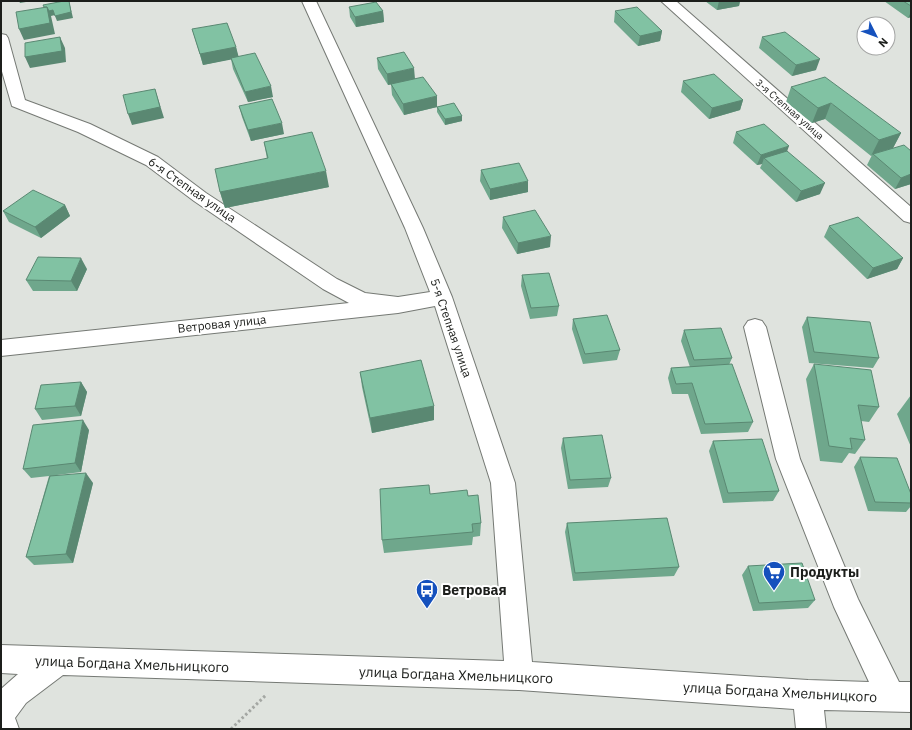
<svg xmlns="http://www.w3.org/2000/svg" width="912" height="730" viewBox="0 0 912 730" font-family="'IBM Plex Sans',sans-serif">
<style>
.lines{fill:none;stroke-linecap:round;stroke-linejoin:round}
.minor-casing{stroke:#757974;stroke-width:2}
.path{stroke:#a4a7a3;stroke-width:3;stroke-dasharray:2.5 2.5;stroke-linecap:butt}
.minor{fill:#fff;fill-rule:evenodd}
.wall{fill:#6fa78c}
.shaded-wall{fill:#5a8872}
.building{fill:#81c2a3;stroke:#5a8872}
.labels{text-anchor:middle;stroke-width:4;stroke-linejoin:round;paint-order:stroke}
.far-street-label{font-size:10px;fill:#1c1e1b;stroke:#fff}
.street-label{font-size:12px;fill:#1c1e1b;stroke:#fff}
.near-poi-label{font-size:14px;font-weight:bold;fill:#1c1e1b;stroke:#fff;text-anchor:start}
.near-street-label{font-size:14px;fill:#1c1e1b;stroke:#fff}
</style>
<rect width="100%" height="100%" fill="#dfe3de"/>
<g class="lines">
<!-- minor casing -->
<g class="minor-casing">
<path id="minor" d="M302 1H316L423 228 452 297 515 483 532 662 808 680 869 682 834 607 776 459 744 327 748 321 755 319 762 321 766 327 800 459 858 599 899 682H911V712L824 710 826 729H796L794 709 519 690 63 675 26 703 15 718 19 729H1V689L18 674 1 673V645L504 661 491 483 435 306 398 313 1 356V340L349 303 323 289 194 201 146 165 78 132 12 106 1 68V34L6 35 8 38 25 100 90 124 158 157 206 193 337 279 365 293 398 297 430 292 405 228Z
M661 1H676L911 207V223L904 221Z"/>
</g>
<!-- path -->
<path class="path" d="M231 729 266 695"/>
<!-- minor -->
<use href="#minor" class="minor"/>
</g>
<!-- wall -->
<path class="wall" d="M705 1H740L739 6 717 10Z
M884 1H911V17L908 18Z
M349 7 383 11 384 22 356 27 350 17Z
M615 11 662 31 660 41 638 46 614 22Z
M192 29 236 47 238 57 273 97 248 102 233 69 231 59 203 65Z
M762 37 816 70 792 76 759 48Z
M377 58 415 79 437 107 462 116V121L445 125 437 112V107L404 115 392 95 391 84H393L388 85 378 69Z
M683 81 743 100 740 110 709 119 681 92Z
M791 87 901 133 893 148 911 151V184L895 189 867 165 872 155 871 156 825 119 812 123 786 102Z
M239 106 284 134 251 141 242 117Z
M736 132 787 151 820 194 796 202 760 168 762 164 757 165 733 143Z
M264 142 329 187 225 208 220 192 267 159Z
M481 170 528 192 490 200 480 181Z
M65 205 70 216 41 238 9 222 3 211Z
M503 217 550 247 517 254 502 228Z
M829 226 903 258 897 269 867 279 824 237Z
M87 269 77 291H33L26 280Z
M522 275 559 306 557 316 530 319 521 286Z
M807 317 879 358 873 368 809 363 802 327Z
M573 319 620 350 617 360 583 364 572 329Z
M684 330 732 358 729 365 753 422 748 432 701 434 688 394H672L668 378 671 368 690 367 681 341Z
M814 364 879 407 869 422 861 421 865 440 855 454 849 453 842 463 820 461 806 379Z
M360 372 434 406V420L372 433 362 387Z
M81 382 87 392 81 416 42 420 35 409Z
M911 395V447L897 414Z
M89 430 81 472 57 475 93 483 73 563 34 565 26 557 49 476 31 478 23 469Z
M563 438 611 478 608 487 568 489 561 448Z
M713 441 779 491 773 501 723 503 709 451Z
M860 457 911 494V506L906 512 868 511 854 467Z
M430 494 468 496 481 523 480 536 473 537 472 545 384 553 382 540Z
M567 523 679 567 674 576 573 581 565 532Z
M748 566 815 600 808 608 753 611 742 575Z"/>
<!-- shaded-wall -->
<path class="shaded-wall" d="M19 1H32L20 3Z
M69 1 73 18 57 21 55 16Z
M719 1H740L739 6 717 10Z
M47 7 53 10 55 15 51 16 55 34 24 40 19 29Z
M383 11 384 22 356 27 355 17Z
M911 12V17L908 18Z
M662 31 660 41 638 46 640 36Z
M60 37 65 48 66 62 30 68 25 57Z
M236 47 239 58 203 65 200 54Z
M820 59 816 70 792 76 796 65Z
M414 68 415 79 388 85 387 74Z
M271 86 273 97 248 102 245 92Z
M155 89 164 118 132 125 128 114Z
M437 96V107L404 115 403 104Z
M743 100 740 110 709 119 712 108Z
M831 103 825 119 812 123 818 108Z
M462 116V121L445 125V119Z
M282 123 284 134 251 141 248 130Z
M901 133 893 148 873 154 871 156 879 140Z
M789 146 785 157 764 158 762 164 757 165 761 155Z
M326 171 329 187 225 208 220 192Z
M911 174V184L895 189 901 178Z
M528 181V192L490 200V189Z
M825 183 820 194 796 202 801 191Z
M65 205 70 216 41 238 35 227Z
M551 236 550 247 517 254 518 243Z
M81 258 87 269 77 291 71 281Z
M903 258 897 269 867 279 873 268Z
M81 382 87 392 81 416 75 406Z
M434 406V420L372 433 370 418Z
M83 420 89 430 81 472 75 463Z
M86 473 93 483 73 563 66 554Z"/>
<!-- building -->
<path class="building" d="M64 1H69L71 12 55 16 53 10 49 11 47 7H44L43 5Z
M903 1H911V6Z
M376 2 383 11 355 17 349 7Z
M47 7 50 23 19 29 16 12Z
M637 7 662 31 640 36 615 11Z
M227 23 236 47 200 54 192 29Z
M785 32 820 59 796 65 762 37Z
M60 37 62 51 25 57V43Z
M404 52 414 68 387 74 377 58Z
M255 53 271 86 245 92 231 58Z
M714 74 743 100 712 108 683 81Z
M423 77 437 96 403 104 391 84Z
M825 77 901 133 879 140 831 103 818 108 791 87Z
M155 89 160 107 128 114 123 95Z
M272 99 282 123 248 130 239 106Z
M454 103 462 116 445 119 437 107Z
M764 124 789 146 761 155 736 132Z
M312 132 326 171 220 192 215 169 268 158 264 142Z
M904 145 911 151V174L901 178 873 154Z
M787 151 825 183 801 191 764 158Z
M519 163 528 181 490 189 481 170Z
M33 190 65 205 35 227 3 211Z
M535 210 551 236 518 243 503 217Z
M858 217 903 258 873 268 829 226Z
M38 257 81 258 71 281 26 280Z
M549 273 559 306 531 308 522 275Z
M607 315 620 350 585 354 573 319Z
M807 317 870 322 879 358 814 352Z
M721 328 732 358 694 360 684 330Z
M421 360 434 406 370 418 360 372Z
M732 364 753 422 705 424 692 383 676 384 671 368Z
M814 364 871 370 879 407 858 405 865 440 850 438 852 449 829 446Z
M81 382 75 406 35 409 41 385Z
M83 420 75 463 23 469 33 425Z
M602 435 611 478 570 480 563 438Z
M762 439 779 491 728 493 713 441Z
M860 457 897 458 911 494V503L875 502Z
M86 473 66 554 26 557 50 476Z
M429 485 430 494 467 490 468 496 478 495 481 523 472 524 473 532 382 540 380 489Z
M667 518 679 567 575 573 567 523Z
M802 563 815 600 759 603 748 566Z"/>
<!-- icons -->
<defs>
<g id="supermarket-pin" transform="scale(1.15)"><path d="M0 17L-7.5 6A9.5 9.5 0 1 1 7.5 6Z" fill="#1551bd" stroke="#fff"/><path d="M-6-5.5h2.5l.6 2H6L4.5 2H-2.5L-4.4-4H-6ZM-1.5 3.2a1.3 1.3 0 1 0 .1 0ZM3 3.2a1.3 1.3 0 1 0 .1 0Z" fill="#fff"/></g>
<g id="bus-pin" transform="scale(1.15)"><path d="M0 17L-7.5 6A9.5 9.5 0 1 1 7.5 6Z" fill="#1551bd" stroke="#fff"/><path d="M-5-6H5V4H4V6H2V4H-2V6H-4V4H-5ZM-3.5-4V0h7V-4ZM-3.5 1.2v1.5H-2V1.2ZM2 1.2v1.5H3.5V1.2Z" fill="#fff"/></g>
</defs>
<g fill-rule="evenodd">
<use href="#supermarket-pin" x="774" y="572"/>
<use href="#bus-pin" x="427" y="590"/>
</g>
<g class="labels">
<!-- far-street labels -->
<g class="far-street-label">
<text transform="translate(790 109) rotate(41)" y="4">3-я Степная улица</text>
</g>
<!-- street labels -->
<g class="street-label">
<text transform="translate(192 190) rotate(35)" y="4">6-я Степная улица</text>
<text transform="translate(222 324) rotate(-6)" y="4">Ветровая улица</text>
<text transform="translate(451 328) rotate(71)" y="4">5-я Степная улица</text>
</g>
<!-- near-poi labels -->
<g class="near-poi-label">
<text x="790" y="577">Продукты</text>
<text x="442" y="595">Ветровая</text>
</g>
<!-- near-street labels -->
<g class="near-street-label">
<text transform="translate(132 664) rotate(2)" y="5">улица Богдана Хмельницкого</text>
<text transform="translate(456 675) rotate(2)" y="5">улица Богдана Хмельницкого</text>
<text transform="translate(780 692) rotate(3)" y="5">улица Богдана Хмельницкого</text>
</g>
</g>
<!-- border -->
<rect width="912" height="730" fill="none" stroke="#1c1e1b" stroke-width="4"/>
<!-- north arrow -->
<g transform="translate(876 36) rotate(132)"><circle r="19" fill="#ffffff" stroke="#a4a5a4"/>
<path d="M0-3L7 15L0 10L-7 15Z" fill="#1551bd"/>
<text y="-6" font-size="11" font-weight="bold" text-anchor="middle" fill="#1c1e1b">N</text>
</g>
</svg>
